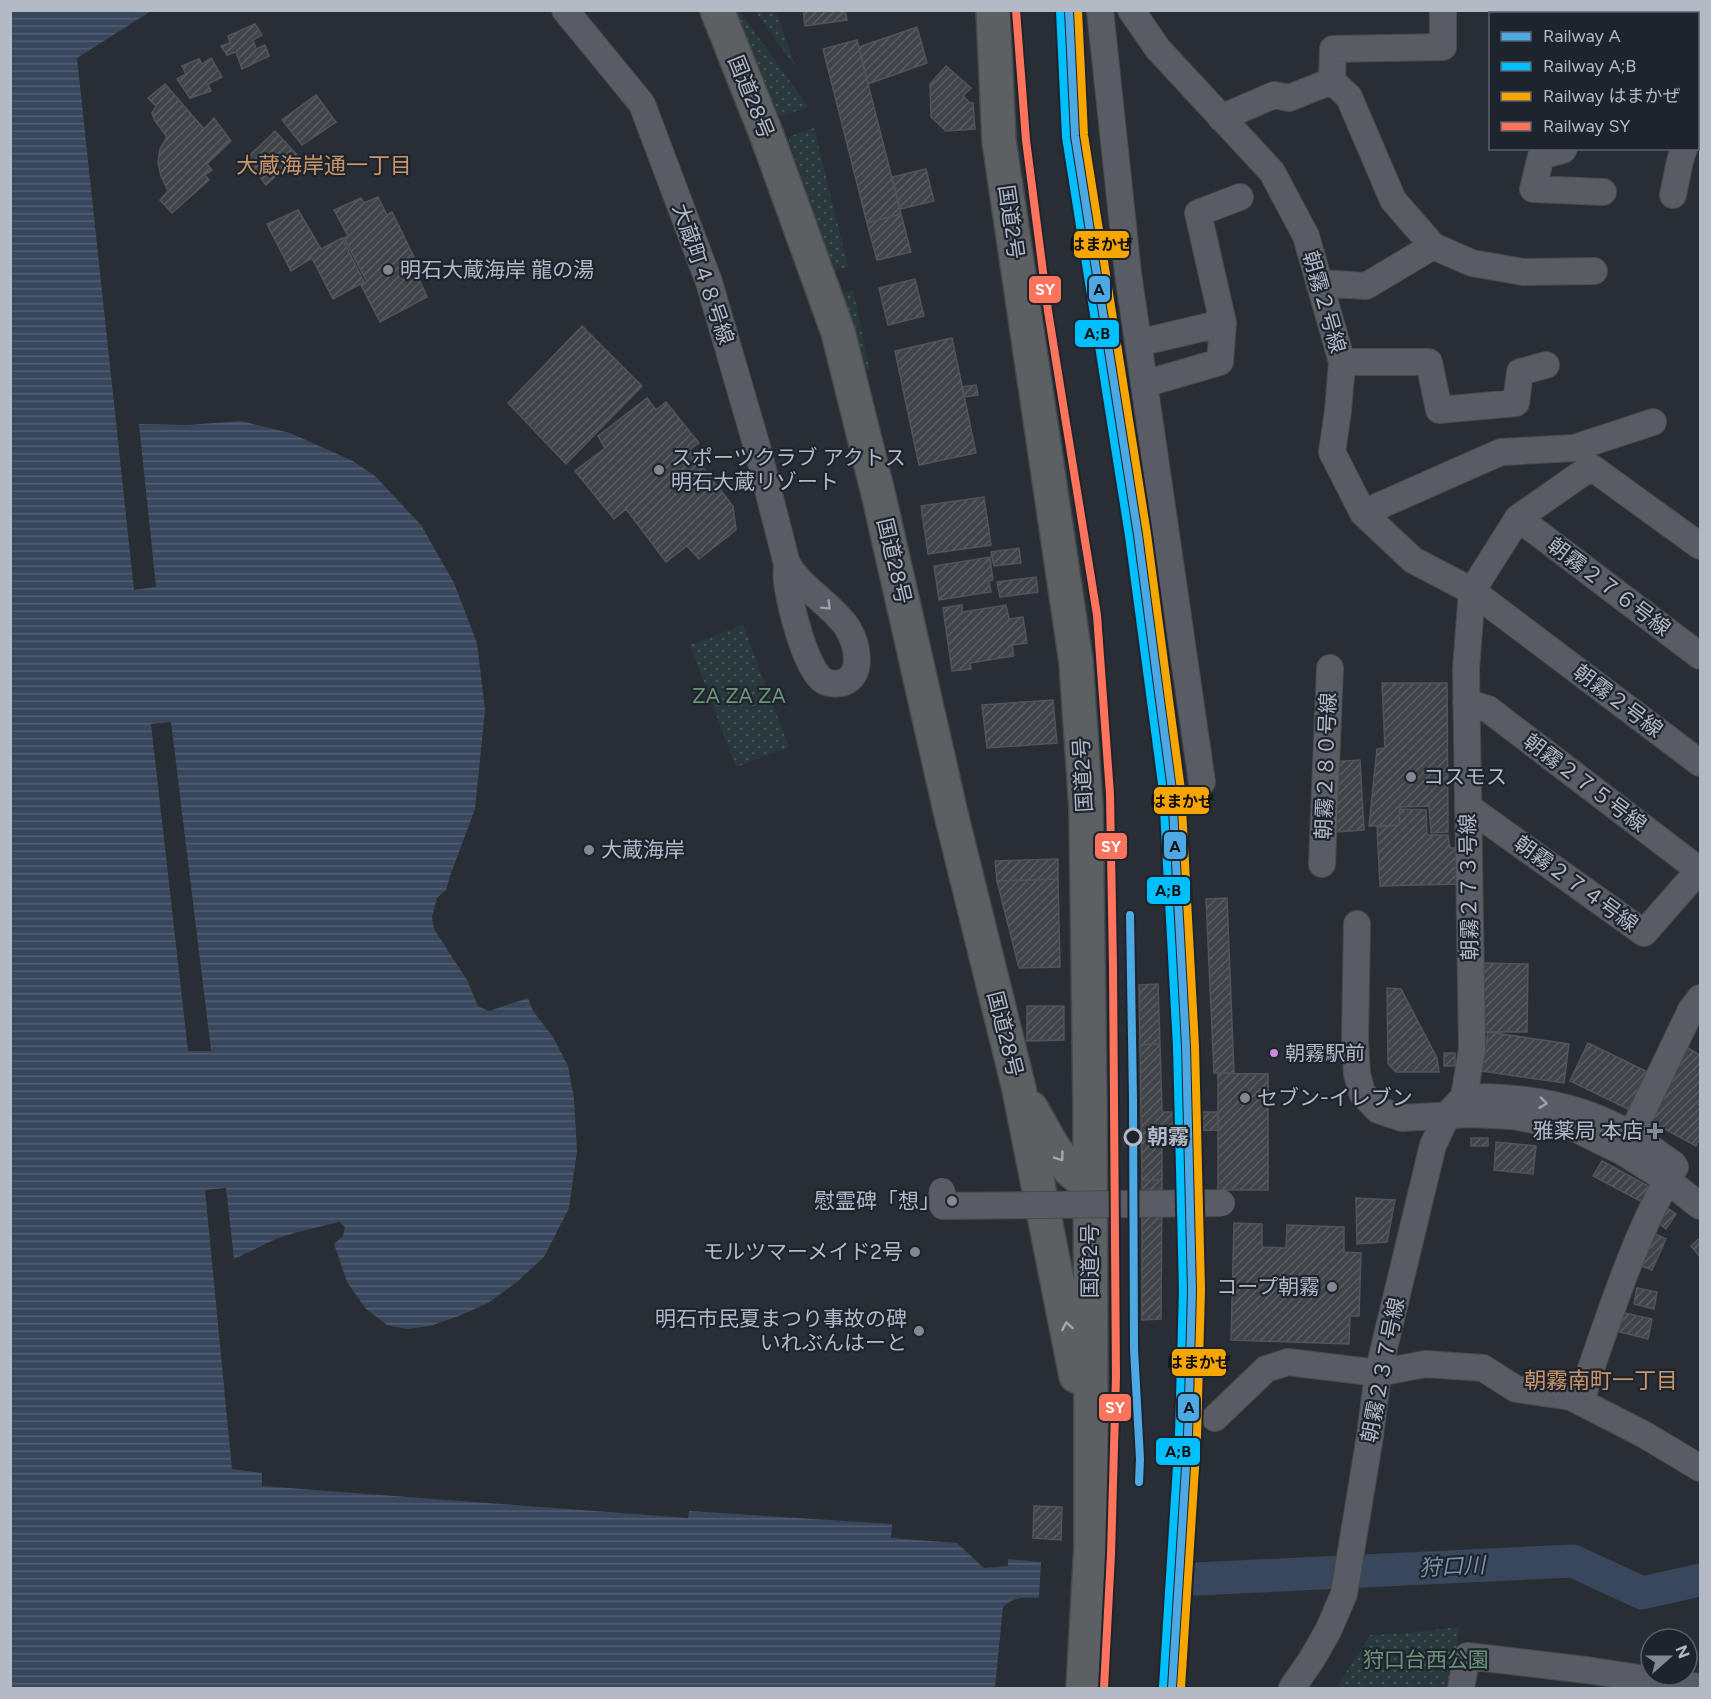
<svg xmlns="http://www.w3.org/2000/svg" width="1711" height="1699" viewBox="0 0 1711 1699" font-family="Figtree,'Noto Sans JP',sans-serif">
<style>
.grass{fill:url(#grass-dots)}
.water{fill:url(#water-rules);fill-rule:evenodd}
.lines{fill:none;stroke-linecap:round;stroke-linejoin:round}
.river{stroke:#39475d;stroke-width:33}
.building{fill:url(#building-hatch);stroke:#51555b;stroke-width:1.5}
.minor-casing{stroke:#474a4f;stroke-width:28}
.highway-casing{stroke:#464a4f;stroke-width:36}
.minor{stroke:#595c63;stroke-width:26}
.highway{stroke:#5d6063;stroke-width:33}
.minor-bridge-casing{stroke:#474a4f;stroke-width:28;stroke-linecap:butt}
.minor-bridge{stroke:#595c63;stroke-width:26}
.rail-1-casing{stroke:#1d242e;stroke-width:12}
.rail-2-casing{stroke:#1d242e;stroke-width:12}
.rail-3-casing{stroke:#1d242e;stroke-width:12}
.rail-4-casing{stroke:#1d242e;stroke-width:12}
.rail-1{stroke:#4da9e4;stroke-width:8}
.rail-2{stroke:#00bfff;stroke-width:8}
.rail-3{stroke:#f7a600;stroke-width:8}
.rail-4{stroke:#fe735c;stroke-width:8}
.oneway{stroke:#9ca2ac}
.oneway2{stroke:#a2a8b1}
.poi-dot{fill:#838992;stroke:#1d242e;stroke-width:2}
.bus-dot{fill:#c787e3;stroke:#1d242e;stroke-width:2}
.stop-dot{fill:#1d242e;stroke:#b3bac5;stroke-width:3}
.labels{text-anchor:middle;stroke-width:4.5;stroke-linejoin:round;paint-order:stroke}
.bus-label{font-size:20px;fill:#b3bac5;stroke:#1d242e;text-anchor:start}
.street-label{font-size:21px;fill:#b3bac5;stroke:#1d242e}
.poi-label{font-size:21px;fill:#b3bac5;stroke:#1d242e;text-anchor:start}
.park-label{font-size:21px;fill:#6c9476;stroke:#1d242e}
.stop-label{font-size:21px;font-weight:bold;fill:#b3bac5;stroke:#1d242e;text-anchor:start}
.neighbourhood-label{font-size:22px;fill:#ca9569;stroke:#1d242e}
.water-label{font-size:22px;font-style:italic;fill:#7d90aa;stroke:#1d242e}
.line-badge{stroke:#1d242e;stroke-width:2}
.badge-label{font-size:16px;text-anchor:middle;font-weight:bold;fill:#fff}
.pale-badge-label{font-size:16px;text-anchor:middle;font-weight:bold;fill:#111}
</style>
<defs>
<pattern id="grass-dots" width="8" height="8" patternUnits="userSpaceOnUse" patternTransform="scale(1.5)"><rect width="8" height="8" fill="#29393b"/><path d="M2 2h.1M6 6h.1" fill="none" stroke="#465456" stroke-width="1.8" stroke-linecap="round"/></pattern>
<pattern id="water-rules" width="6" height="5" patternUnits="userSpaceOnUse" patternTransform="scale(1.5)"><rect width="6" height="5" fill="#39475d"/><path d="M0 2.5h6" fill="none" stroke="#535f73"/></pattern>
<pattern id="building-hatch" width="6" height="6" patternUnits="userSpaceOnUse" patternTransform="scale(1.5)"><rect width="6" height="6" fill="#404449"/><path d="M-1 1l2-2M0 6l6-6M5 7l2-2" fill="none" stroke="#595d62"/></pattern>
</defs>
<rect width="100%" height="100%" fill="#292e34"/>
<!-- grass -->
<path class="grass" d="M736 11H740L808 107 779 117Z
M755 11H776L796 68Z
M814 128 848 266 834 271 788 137Z
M853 290 870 370 864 371 842 293Z
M743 625 789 747 736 767 690 645Z
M1459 1627 1452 1688H1336L1370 1635 1399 1634Z"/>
<!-- water -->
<path class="water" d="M11 10 151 11 77 58 134 590 156 587 139 424 188 425 241 421 290 433 353 461 375 476 421 525 454 583 477 643 485 710 475 809 450 876 446 890 437 898 432 917 434 929 467 980 478 1006 489 1011 528 998 533 1011 553 1037 568 1066 574 1099 577 1151 569 1208 544 1257 517 1282 488 1303 459 1316 430 1326 407 1329 387 1325 366 1309 347 1282 334 1244 343 1236 345 1227 339 1222 298 1232 278 1238 234 1259 226 1188 205 1190 232 1469 262 1473V1486L688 1518 689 1511 892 1524 891 1538 957 1543 984 1568 1008 1566V1559L1041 1562 1039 1598C1025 1598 1013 1596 1003 1607L995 1688H11ZM171 722 211 1050V1051H188L151 724Z"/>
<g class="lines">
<!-- river -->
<path class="river" d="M1196 1579 1573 1561 1642 1593 1700 1580"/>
</g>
<!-- building -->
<path class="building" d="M803 10H845L847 20 805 26Z
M255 24 262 35 253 40 256 49 265 45 269 56 242 69 236 52 227 55 221 46 230 43 228 36Z
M917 27 927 63 868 84 859 47Z
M857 40 901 214 867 223 823 49Z
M211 58 222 77 208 84 211 91 190 98 177 79 186 74 182 66 199 59 202 64Z
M946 66 971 88 963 96 970 103H973L975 129 946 131 931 117 930 84Z
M165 84 204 129 214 118 231 141 207 164 212 170 205 175 209 180 172 213 160 200 168 191 161 176 158 163 160 149 167 137 155 121 152 113 156 106 148 98Z
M316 95 336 122 302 145 282 120Z
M275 131 298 156 266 185 246 159Z
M926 169 934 201 900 209 892 177Z
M378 197 387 215 392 212 414 257 410 259 427 297 380 322 361 285 367 282 344 238 348 236 334 210 361 198 364 203Z
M298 210 321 249 342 238 364 282 333 299 312 258 291 271 267 224Z
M901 214 911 252 877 260 867 223Z
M915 279 924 316 888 325 879 288Z
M582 326 642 386 566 464 508 403Z
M952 338 976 453 919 465 895 351Z
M976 385 978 395 964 397 962 387Z
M647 398 656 410 666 402 699 443 689 450 733 506 736 530 699 559 687 546 666 562 626 509 614 519 575 471 605 448 598 436Z
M984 497 991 545 928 554 921 506Z
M1019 548 1021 563 994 566 991 552Z
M990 557 993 580 989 581 991 592 939 600 934 566Z
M1036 577 1038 592 1000 597 997 582Z
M962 605V612L1006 605 1009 619 1023 617 1027 643 1012 645 1014 656 970 663 971 669 952 671 943 608Z
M1382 683H1447L1448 832 1431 833 1429 806 1400 807 1399 825 1369 826 1377 749 1385 748Z
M1053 700 1057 743 987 748 982 705Z
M1360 760 1364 830 1335 832 1330 762Z
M1400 809 1426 810 1427 835H1448L1450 848H1459L1460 884 1380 886 1377 827 1399 825Z
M1058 859V879L997 881 995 861Z
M1058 879 1060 967 1019 968 997 881Z
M1227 898 1234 1073H1214L1206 899Z
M1484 963 1528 964 1527 1032H1484Z
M1158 984 1160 1044 1140 1045 1139 985Z
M1387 988 1401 989 1437 1058 1439 1072H1396L1388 1064Z
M1027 1006H1064V1040L1027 1041Z
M1488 1032 1569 1044 1564 1083 1482 1071Z
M1588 1043 1648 1072 1630 1110 1570 1081Z
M1160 1044 1162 1112H1218V1130L1162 1131V1180H1142L1140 1045Z
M1686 1047 1700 1055V1100L1698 1105 1700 1106V1138L1696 1146 1648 1120Z
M1444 1053H1455V1066H1444Z
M1218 1073 1268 1074V1190H1218Z
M1471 1138H1488V1146H1471Z
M1496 1142 1536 1146 1533 1174 1494 1170Z
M1602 1161 1650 1187 1642 1202 1593 1176Z
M1142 1180H1162L1161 1319 1142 1320Z
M1356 1198 1395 1200 1387 1242 1357 1244Z
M1663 1205 1676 1214 1666 1229 1654 1220Z
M1234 1223 1262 1224V1247L1286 1248 1287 1225 1344 1227V1252L1361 1253 1359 1316H1350L1349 1344 1231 1340Z
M1650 1232 1666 1239 1652 1270 1637 1264Z
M1700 1238V1257L1691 1246Z
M1637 1288 1657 1292 1654 1309 1634 1304Z
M1620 1312 1652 1319 1648 1339 1616 1331Z
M1034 1506 1062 1507 1061 1540 1033 1538Z"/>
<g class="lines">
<!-- minor casing -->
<g class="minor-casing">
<path id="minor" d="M565 10 642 104 709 282 757 447 787 564C787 570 786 576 787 582 790 604 805 669 824 681 829 684 836 684 842 683 865 676 857 643 847 627 830 603 802 589 787 564
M1100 10 1128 273 1202 782
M1131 10 1158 49 1272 172 1306 236 1342 362 1338 411 1332 452 1363 513 1413 560 1472 591 1700 763
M1607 14 1610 10
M1697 14 1699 10
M1221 118 1274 95 1289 98 1332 81 1333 49 1443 47V10
M1698 123 1700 119
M1564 148 1563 150 1541 156 1533 189 1603 192
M1673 195 1680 161 1684 148
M1433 246 1472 263 1523 272 1594 271
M1320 283 1366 286 1433 246 1393 200 1349 97 1332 81
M1138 343 1223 323 1198 213 1240 197
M1342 362H1429L1439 410 1516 403 1520 372 1546 365
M1144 384 1220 362 1223 323
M1363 513 1501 452 1574 448 1653 422
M1518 518 1700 656
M1466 702 1488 709 1699 870
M1468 807 1644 933 1700 869
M1322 864 1330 668
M1357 924 1355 1041 1357 1074 1362 1093 1378 1110 1402 1118 1470 1114 1512 1116 1572 1127 1623 1152 1667 1180 1700 1206
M1464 1097 1472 1049 1466 669 1472 591 1518 518 1591 467 1700 546
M1464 1097C1520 1096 1582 1105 1631 1135 1645 1143 1659 1155 1673 1164
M1624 1150 1691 1010 1700 998
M1582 1403 1586 1383C1611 1312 1636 1231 1675 1167
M1215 1418 1266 1369 1288 1362 1378 1373 1425 1364 1483 1368 1516 1389 1571 1397 1645 1435 1700 1468
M1292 1688 1312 1659 1328 1631 1344 1594 1370 1436 1378 1373 1433 1145 1448 1114 1464 1097
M1461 1688 1467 1656 1586 1670 1700 1687"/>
</g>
<!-- highway casing -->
<g class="highway-casing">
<path id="highway" d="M717 10 767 136 838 332 879 497 950 810 1019 1089 1076 1376
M993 10 999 141 1076 662 1086 809 1090 1106 1091 1423V1546L1083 1688
M1031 1108 1053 1147 1070 1170 1090 1187"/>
</g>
<!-- minor -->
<use href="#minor" class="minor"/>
<!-- highway -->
<use href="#highway" class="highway"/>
<!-- minor-bridge casing -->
<g class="minor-bridge-casing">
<path id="minor-bridge" d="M942 1191 943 1206 1222 1203"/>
</g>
<!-- minor-bridge -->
<use href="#minor-bridge" class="minor-bridge"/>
<!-- rail-1 casing -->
<g class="rail-1-casing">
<path id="rail-1" d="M1069 10 1075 136 1138 535 1172 790 1186 1046 1192 1290 1188 1435 1172 1688
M1130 915 1133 1099 1134 1349 1140 1459 1139 1482"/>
</g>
<!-- rail-2 casing -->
<g class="rail-2-casing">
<path id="rail-2" d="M1060 10 1066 137 1129 536 1163 791 1177 1046 1183 1290 1179 1435 1163 1687"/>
</g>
<!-- rail-3 casing -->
<g class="rail-3-casing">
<path id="rail-3" d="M1078 10 1084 135 1147 534 1181 790 1195 1046 1201 1290 1197 1436 1181 1688"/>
</g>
<!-- rail-4 casing -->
<g class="rail-4-casing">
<path id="rail-4" d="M1016 10 1026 140 1048 311 1097 615 1110 794 1113 967 1116 1377 1111 1554 1104 1688"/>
</g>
<!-- rail-1 -->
<use href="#rail-1" class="rail-1"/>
<!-- rail-2 -->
<use href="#rail-2" class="rail-2"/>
<!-- rail-3 -->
<use href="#rail-3" class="rail-3"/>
<!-- rail-4 -->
<use href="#rail-4" class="rail-4"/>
</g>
<!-- one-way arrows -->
<defs><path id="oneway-chevron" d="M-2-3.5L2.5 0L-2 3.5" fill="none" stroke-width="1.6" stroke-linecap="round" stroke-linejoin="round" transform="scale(1.5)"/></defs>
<g class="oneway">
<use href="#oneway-chevron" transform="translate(827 606) rotate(45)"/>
<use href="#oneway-chevron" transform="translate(1543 1103) rotate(7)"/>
</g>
<g class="oneway2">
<use href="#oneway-chevron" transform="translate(1060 1157) rotate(54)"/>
<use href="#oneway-chevron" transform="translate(1067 1326) rotate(-100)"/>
</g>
<!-- markers -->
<g class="poi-dot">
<circle cx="388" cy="270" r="6"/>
<circle cx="659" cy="470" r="6"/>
<circle cx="1411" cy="777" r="6"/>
<circle cx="589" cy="850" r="6"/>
<circle cx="1245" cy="1098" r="6"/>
<path d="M1652 1122h6v6h6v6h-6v6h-6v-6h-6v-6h6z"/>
<circle cx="952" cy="1201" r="6"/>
<circle cx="915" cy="1252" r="6"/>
<circle cx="1332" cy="1287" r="6"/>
<circle cx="919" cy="1331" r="6"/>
</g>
<circle class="bus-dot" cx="1274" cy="1053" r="5"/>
<circle class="stop-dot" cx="1133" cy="1137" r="8"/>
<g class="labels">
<!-- bus labels -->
<g class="bus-label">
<text x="1285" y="1060">朝霧駅前</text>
</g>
<!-- street labels -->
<g class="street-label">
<text transform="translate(751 97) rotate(68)" y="7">国道28号</text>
<text transform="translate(1011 222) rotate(82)" y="7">国道2号</text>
<text transform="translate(703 274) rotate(71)" y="7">大蔵町４８号線</text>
<text transform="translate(1324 302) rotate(74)" y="7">朝霧２号線</text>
<text transform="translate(894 561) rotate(77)" y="7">国道28号</text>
<text transform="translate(1609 587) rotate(37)" y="7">朝霧２７６号線</text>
<text transform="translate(1618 701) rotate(37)" y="7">朝霧２号線</text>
<text transform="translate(1326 766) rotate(-88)" y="7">朝霧２８０号線</text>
<text transform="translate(1083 775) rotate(-93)" y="7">国道2号</text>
<text transform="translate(1585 783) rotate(37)" y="7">朝霧２７５号線</text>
<text transform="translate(1576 884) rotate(36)" y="7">朝霧２７４号線</text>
<text transform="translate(1469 887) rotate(-91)" y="7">朝霧２７３号線</text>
<text transform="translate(1005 1034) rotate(76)" y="7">国道28号</text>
<text transform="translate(1090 1261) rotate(-90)" y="7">国道2号</text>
<text transform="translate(1383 1370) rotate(-79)" y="7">朝霧２３７号線</text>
</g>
<!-- poi labels -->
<g class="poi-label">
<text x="400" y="277">明石大蔵海岸 龍の湯</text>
<text x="671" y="465">スポーツクラブ アクトス<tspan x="671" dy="24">明石大蔵リゾート</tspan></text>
<text x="1423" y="784">コスモス</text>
<text x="601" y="857">大蔵海岸</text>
<text x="1257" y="1105">セブン-イレブン</text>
<text x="1643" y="1138" text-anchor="end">雅薬局 本店</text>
<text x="940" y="1208" text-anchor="end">慰霊碑「想」</text>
<text x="903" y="1259" text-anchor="end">モルツマーメイド2号</text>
<text x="1320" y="1294" text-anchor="end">コープ朝霧</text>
<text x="907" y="1326" text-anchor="end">明石市民夏まつり事故の碑<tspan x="907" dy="24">いれぶんはーと</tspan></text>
</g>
<!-- park labels -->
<g class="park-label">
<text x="739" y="703">ZA ZA ZA</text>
<text x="1426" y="1667">狩口台西公園</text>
</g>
<!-- stop labels -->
<g class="stop-label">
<text x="1147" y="1144">朝霧</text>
</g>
<!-- neighbourhood labels -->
<g class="neighbourhood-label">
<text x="324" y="173">大蔵海岸通一丁目</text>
<text x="1601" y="1388">朝霧南町一丁目</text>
</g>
<!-- water labels -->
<g class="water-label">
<text transform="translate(1452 1566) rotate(-3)" y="8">狩口川</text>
</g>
</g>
<g class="line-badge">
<rect x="1073" y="230" width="57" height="29" rx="6" fill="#f7a600"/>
<rect x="1088" y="275" width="23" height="28" rx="6" fill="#4da9e4"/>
<rect x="1028" y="275" width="34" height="29" rx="6" fill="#fe735c"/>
<rect x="1074" y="319" width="46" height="29" rx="6" fill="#00bfff"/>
<rect x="1153" y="786" width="57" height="29" rx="6" fill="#f7a600"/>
<rect x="1163" y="831" width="24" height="29" rx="6" fill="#4da9e4"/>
<rect x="1094" y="832" width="34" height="28" rx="6" fill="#fe735c"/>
<rect x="1146" y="876" width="45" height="29" rx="6" fill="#00bfff"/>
<rect x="1171" y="1348" width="56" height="29" rx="6" fill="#f7a600"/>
<rect x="1177" y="1393" width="23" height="29" rx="6" fill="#4da9e4"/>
<rect x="1098" y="1393" width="34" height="29" rx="6" fill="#fe735c"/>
<rect x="1155" y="1437" width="46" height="29" rx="6" fill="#00bfff"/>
</g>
<g class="badge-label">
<text x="1045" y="295">SY</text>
<text x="1111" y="852">SY</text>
<text x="1115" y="1413">SY</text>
</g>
<g class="pale-badge-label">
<text x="1101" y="250">はまかぜ</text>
<text x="1099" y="295">A</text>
<text x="1097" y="339">A;B</text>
<text x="1182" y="807">はまかぜ</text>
<text x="1175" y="852">A</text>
<text x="1168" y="896">A;B</text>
<text x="1199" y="1368">はまかぜ</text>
<text x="1189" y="1413">A</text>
<text x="1178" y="1457">A;B</text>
</g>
<!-- border -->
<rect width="1711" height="1699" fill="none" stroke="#b3bac5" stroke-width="24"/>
<!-- legend -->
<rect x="1489" y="12" width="210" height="138" fill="#1d242e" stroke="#59606a" stroke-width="1.5"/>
<rect x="1501" y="32" width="30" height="9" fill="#4da9e4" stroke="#59606a" stroke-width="1.5"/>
<text x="1543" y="42" font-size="18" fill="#b3bac5">Railway A</text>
<rect x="1501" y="62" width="30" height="9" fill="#00bfff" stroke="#59606a" stroke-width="1.5"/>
<text x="1543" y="72" font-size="18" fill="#b3bac5">Railway A;B</text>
<rect x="1501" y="92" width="30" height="9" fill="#f7a600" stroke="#59606a" stroke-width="1.5"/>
<text x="1543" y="102" font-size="18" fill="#b3bac5">Railway はまかぜ</text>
<rect x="1501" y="122" width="30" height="9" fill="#fe735c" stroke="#59606a" stroke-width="1.5"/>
<text x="1543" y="132" font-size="18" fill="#b3bac5">Railway SY</text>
<!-- north arrow -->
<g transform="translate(1669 1657) rotate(69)"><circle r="28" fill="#1d242e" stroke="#59606a" stroke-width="1.5"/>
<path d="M0-4.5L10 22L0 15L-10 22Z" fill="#838992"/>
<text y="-9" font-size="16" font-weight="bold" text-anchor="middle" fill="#b3bac5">N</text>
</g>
</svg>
